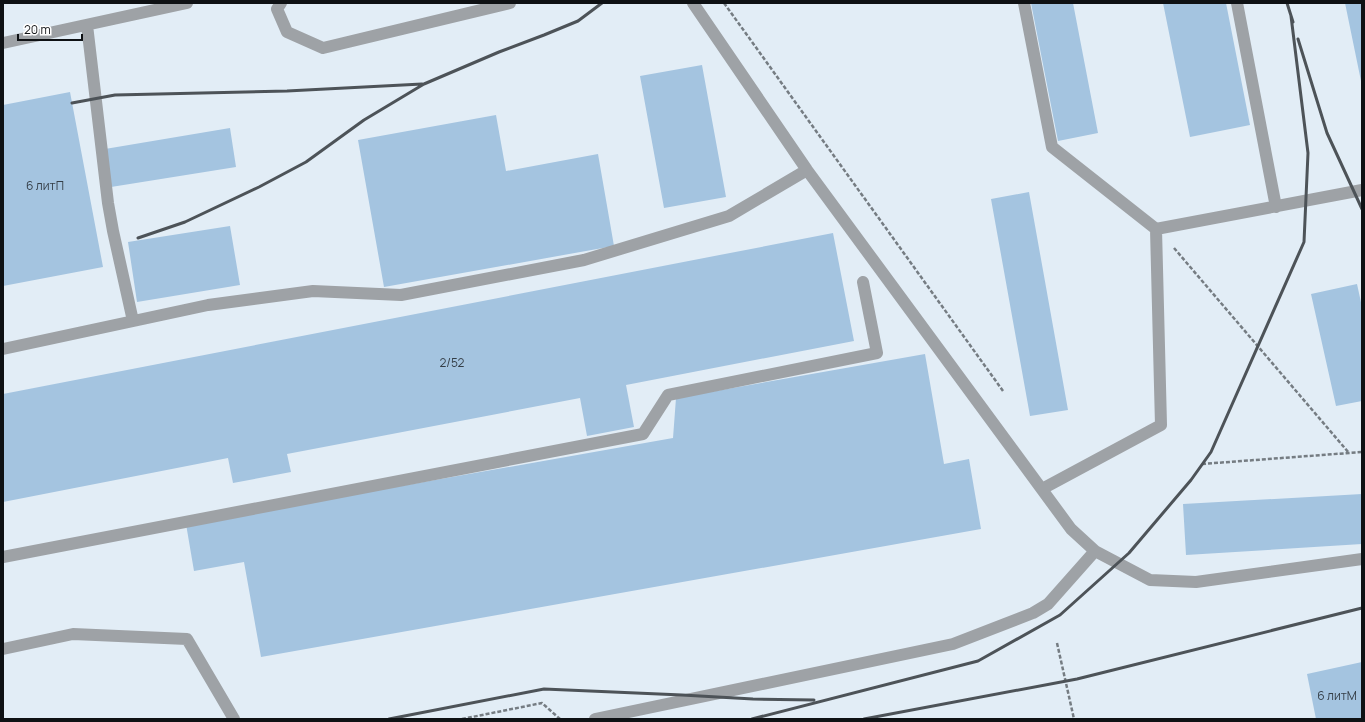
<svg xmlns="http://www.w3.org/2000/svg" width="1365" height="722" viewBox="0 0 1365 722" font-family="Manrope,sans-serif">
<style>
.building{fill:#a4c4e0}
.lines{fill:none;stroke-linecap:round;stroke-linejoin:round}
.path{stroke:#757c82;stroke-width:2.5;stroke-dasharray:4 2;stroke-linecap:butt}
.minor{stroke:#9ea2a6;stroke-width:12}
.rail{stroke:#4d5358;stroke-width:3}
.labels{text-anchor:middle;stroke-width:4;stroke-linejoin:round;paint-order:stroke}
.number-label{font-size:12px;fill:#343e47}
</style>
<rect width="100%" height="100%" fill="#e2edf6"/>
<!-- building -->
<path class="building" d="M1031 3H1073L1098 133 1058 141Z
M1163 3H1226L1250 125 1190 137Z
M1345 3H1362V81H1361Z
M702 65 726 197 664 208 640 76Z
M70 92 103 267 3 286V105Z
M496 115 506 171 598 154 614 246 384 287 358 140Z
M230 128 236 167 111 187 105 149Z
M1029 192 1068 410 1030 416 991 199Z
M230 226 240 285 137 302 128 242Z
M833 233 854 341 626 385 634 427 587 436 580 398 287 454 291 472 233 483 228 458 3 502V394Z
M1357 284 1362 307V401L1336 406 1311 294Z
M925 354 944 464 969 459 981 529 261 657 244 562 194 571 186 524 673 438 676 398Z
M1362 494V544L1186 555 1183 504Z
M1362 662V719H1316L1307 674Z"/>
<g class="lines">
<!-- path -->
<path class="path" d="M724 3 1003 391
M1174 248 1349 453
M1202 464 1362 452
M1057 643 1074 719
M462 719 542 703 560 719"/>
<!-- minor -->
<path class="minor" d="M281 3 277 9 287 32 323 48 510 3
M693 3 807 170 1071 529 1095 551 1150 580 1196 582 1362 559
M1024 3 1052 147 1156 229
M1237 3 1276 207
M87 25 108 203 113 231 133 321
M3 43 187 3
M3 349 208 305 313 291 401 295 584 260 729 216 807 170
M1042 489 1161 425 1156 229 1362 190
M3 557 643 434 668 395 877 353 863 282
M3 649 73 634 187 639 234 719
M595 719 953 644 1033 613 1048 604 1095 551"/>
<!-- rail -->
<path class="rail" d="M1287 3 1293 22
M1298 39 1327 133 1362 209
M72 103 115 95 287 91 422 84
M138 238 185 222 259 187 306 162 364 120 424 84 499 52 544 35 578 21 602 3
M389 719 544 689 682 695 753 699 814 700
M752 719 978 661 1060 615 1129 553 1191 480 1211 452 1304 242 1308 153 1291 16
M864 719 1077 679 1362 608"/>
</g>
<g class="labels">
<!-- number labels -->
<g class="number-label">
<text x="45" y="190">6 литП</text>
<text x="452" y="367">2/52</text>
<text x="1337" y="700">6 литМ</text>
</g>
</g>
<!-- border -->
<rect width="1365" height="722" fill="none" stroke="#0e1114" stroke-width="8"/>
<!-- scale -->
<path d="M18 34v6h64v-6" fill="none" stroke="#0e1114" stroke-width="2"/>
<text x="24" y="34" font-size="12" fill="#0e1114" stroke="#ffffff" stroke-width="3" paint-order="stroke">20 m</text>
</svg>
